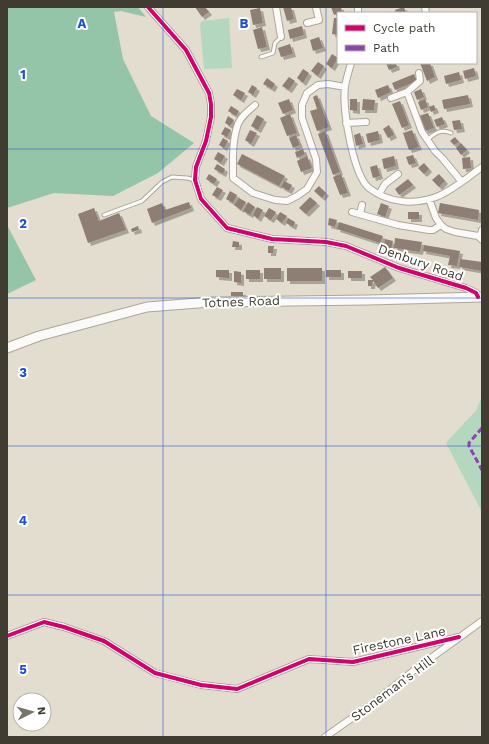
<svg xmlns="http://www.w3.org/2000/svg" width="489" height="744" viewBox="0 0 489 744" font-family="'Work Sans',sans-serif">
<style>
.green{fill:#b4d8bf}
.forest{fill:#95c5a8}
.building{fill:#8e7e73;filter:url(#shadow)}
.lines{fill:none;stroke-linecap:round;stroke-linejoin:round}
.service-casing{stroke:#aaa79b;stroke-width:5}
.minor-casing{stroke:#aaa79b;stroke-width:8}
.primary-casing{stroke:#aaa79b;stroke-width:11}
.service{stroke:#fbfaf8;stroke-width:3}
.minor{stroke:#fbfaf8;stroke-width:6}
.primary{stroke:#fbfaf8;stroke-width:9}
.quiet{stroke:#8e44ad;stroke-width:3;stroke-dasharray:6 3;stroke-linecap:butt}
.cycleway-casing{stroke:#fff;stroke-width:6}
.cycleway{stroke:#d6006c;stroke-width:4}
.grid{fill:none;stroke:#1d4ed8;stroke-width:1;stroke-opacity:0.55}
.labels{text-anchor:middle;stroke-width:4;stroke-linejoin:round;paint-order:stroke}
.street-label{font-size:13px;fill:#403c31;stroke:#fff}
.grid-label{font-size:13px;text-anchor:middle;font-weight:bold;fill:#1d4ed8;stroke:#fff;stroke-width:4;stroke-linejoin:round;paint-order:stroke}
</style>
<defs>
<filter id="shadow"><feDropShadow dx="3" dy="3" stdDeviation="0" flood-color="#0004"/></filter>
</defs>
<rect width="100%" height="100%" fill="#e2ddce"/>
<!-- green -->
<path class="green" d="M229 18 232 68 204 69 200 25 202 21Z
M482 396V512L446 443 465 422 476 411Z"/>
<!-- forest -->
<path class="forest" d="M7 7H138L146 17 121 11 114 12 123 59 151 116 194 143 158 173 113 196 54 193 7 208Z
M7 225 36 280 7 294Z"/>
<!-- building -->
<path class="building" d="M195 7H205L209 12 202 17Z
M283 7H291L294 19 287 21Z
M331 7H341L342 12 334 15Z
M404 7 406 13H396L395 10Z
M260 8 263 23 253 25 250 10Z
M334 18H338V35L332 34Z
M302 26 304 35 290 39 288 30Z
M262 27 267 47 258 49 253 30Z
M319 37 323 48 313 51 310 40Z
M290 44 293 54 281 57 278 48Z
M332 54 338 58 332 68 326 64Z
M318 62 324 66 318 76 311 71Z
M386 63H396L397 67 389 70Z
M420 63H430L435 77 427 81Z
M474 68 476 76 465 79 463 71Z
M303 69 309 73 303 83 297 78Z
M459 72 461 80 446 84 444 76Z
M414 74 417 81 395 90 392 83Z
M289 77 295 81 289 90 282 86Z
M267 78 275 84 272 89 263 84Z
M252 85 257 88 253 95 248 92Z
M388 85 391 92 378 98 375 90Z
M237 89 245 93 241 100 233 95Z
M421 89 424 97 417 100 414 92Z
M317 95 329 127 317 131 310 111 317 109 313 97Z
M468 95 470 104 444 109 442 100Z
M289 99 293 110 283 114 278 103Z
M350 99H357V111L350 110Z
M363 99 375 100 374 110H362Z
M425 99 428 107 421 110 418 102Z
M400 101 409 125 402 128 392 104Z
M434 105 436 110 431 112 429 107Z
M231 106 239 111 236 116 228 111Z
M428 113 434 128 425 131 419 116Z
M290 114 297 133 287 136 280 118Z
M257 115 264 119 258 130 251 126Z
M228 116 234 120 230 126 225 123Z
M442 117 445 124 437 127 434 120Z
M460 120 462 129 454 130 452 121Z
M389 125 394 135 388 138 383 129Z
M225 127 231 130 227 137 221 134Z
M250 130 257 133 251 144 245 140Z
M412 130 419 147 409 150 403 133Z
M325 131 340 172 333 175 318 134Z
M378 131 380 140 368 143 366 134Z
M360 133 363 144 356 146 354 135Z
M296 135 300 145 293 148 289 138Z
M455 137 459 142 454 145 450 141Z
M223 138 228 141 224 148 219 145Z
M461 143 467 150 461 155 456 148Z
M303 149 305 154 297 158 295 152Z
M218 152 225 156 221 163 214 159Z
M242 154 285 176 279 186 237 164Z
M413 155 416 163 409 165 406 157Z
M307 156 312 168 301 172 297 161Z
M394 156 396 166 384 169 382 159Z
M470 157 471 168 463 169 462 158Z
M424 163 429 169 424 174 418 168Z
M217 164 225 169 223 174 214 169Z
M377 165 380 176 373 178 370 167Z
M209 174 217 179 214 184 206 179Z
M341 174 348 193 340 195 333 177Z
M439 174 445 181 439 187 432 180Z
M408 179 413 185 399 195 395 189Z
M284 181 292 185 289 191 281 187Z
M319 186 326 193 322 198 314 191Z
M217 187 223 190 218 198 212 195Z
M230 191 237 195 233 203 226 199Z
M310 197 317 203 306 214 299 208Z
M239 198 246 202 241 210 234 205Z
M189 202 191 208 152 223 147 209 162 203 165 210Z
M248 202 255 207 250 215 243 211Z
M381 203 389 206 385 217 377 214Z
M440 203 479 210 478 220 438 213Z
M257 207 263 210 258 219 253 215Z
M94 208 99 221 119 213 126 230 88 243 78 214Z
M269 208 276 212 271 220 264 216Z
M280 212 287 216 282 223 276 219Z
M408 212H419V219H408Z
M288 218 295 222 293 227 286 223Z
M329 218 337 220 335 227 328 225Z
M339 222 383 236 380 243 337 229Z
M138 226 139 230 132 232 131 229Z
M395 238 422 242 420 252 394 248Z
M385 239 393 241 391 250 383 249Z
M233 241 239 242V247H232Z
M424 245 460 251 457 266 448 265 450 256 423 251Z
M268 246H274L273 253H268Z
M460 259 482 262V271L459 267Z
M385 267 393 278 378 288 373 281 372 286H368V280H373L370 277Z
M264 268H281V279H264Z
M287 268H322V281H287Z
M216 270H229V278L216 277Z
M246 270H260V279H246Z
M326 270H341V277H326Z
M234 271 241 272V283L234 282Z
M348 271H362V278H348Z
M231 292H243V296H231Z"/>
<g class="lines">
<!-- service casing -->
<g class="service-casing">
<path id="service" d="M261 57 273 53 275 43 281 37
M427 140C434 134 441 128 451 133
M104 215 142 201 162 182 172 177 187 178 195 180"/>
</g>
<!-- minor casing -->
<g class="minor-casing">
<path id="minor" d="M148 7 186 50 209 93 211 104V117L206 141 196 167 195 180 201 199 227 228 272 239 326 242 346 246 399 268 466 288 476 293 478 297
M276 7 281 37
M358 7V13
M425 7 426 13
M307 23 319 20 316 7
M351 63C349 71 346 79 345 87 342 108 353 175 369 188 388 203 414 205 436 197 452 191 468 177 482 167
M407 92 420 81 419 73
M391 98 407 92 422 132 435 151 443 159 461 181
M255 105C248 111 239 118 237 127 232 143 233 161 233 178L253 193 275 200 287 201 297 196 307 189 317 172 316 159 302 118V105L307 93 318 85 328 84 345 87
M346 123 366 122
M379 194 385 184 398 174
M352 212 398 225 429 230H433L441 225 436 218 429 199
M360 214 362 205
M441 225 446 229 455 232 478 236 482 240
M478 236 481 234 482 230
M7 636 44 622 64 627 104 641 155 673 201 685 237 689 309 659 353 662 459 637
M325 737 372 704 413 671 482 621"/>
</g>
<!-- primary casing -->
<g class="primary-casing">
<path id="primary" d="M7 348 39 336 147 307 211 302 368 300 482 297"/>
</g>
<!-- service -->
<use href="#service" class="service"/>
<!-- minor -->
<use href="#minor" class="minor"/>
<!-- primary -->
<use href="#primary" class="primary"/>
<!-- quiet -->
<path class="quiet" d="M482 428 469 443V446L482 470"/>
<!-- cycleway casing -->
<g class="cycleway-casing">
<path id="cycleway" d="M148 7 186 50 209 93 211 104V117L206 141 196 167 195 180 201 199 227 228 272 239 326 242 346 246 399 268 466 288 476 293 478 297
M7 636 44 622 64 627 104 641 155 673 201 685 237 689 309 659 353 662 459 637"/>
</g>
<!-- cycleway -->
<use href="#cycleway" class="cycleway"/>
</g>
<!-- grid -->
<path class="grid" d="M163 7V737M326 7V737M7 149H482M7 298H482M7 446H482M7 595H482"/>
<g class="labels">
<!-- street labels -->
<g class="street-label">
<text transform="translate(421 262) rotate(19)" y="5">Denbury Road</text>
<text transform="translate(241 301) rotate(-2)" y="5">Totnes Road</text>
<text transform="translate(399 640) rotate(-12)" y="5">Firestone Lane</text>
<text transform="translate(392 688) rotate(-37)" y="5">Stoneman's Hill</text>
</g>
</g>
<g class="grid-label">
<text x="82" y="28">A</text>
<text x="244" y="28">B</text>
<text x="23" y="79">1</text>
<text x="23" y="228">2</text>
<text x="23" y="377">3</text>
<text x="23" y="525">4</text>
<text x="23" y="674">5</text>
</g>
<!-- border -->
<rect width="489" height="744" fill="none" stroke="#403c31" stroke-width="16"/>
<!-- legend -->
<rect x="337" y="12" width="140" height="52" fill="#ffffff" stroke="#b3b1ad"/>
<rect x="345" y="25" width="20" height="6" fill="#d6006c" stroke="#b3b1ad"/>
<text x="373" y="32" font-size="12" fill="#403c31">Cycle path</text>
<rect x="345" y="45" width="20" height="6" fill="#8e44ad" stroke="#b3b1ad"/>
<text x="373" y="52" font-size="12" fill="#403c31">Path</text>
<!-- north arrow -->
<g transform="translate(32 712) rotate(84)"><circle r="19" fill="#ffffff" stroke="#b3b1ad"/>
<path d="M0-3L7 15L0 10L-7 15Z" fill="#797468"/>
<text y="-6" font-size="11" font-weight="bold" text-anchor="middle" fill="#403c31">N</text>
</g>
</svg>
